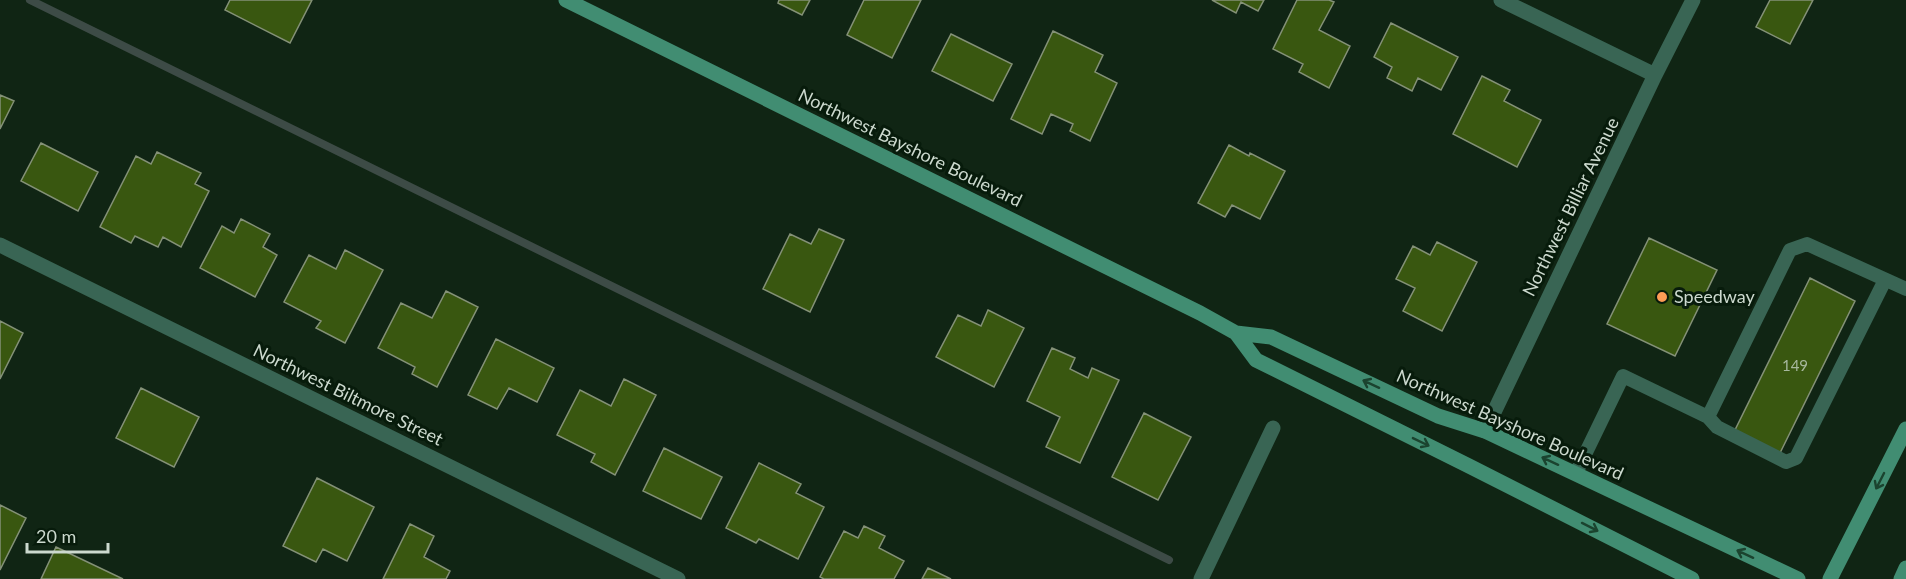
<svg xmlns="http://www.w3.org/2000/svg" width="1906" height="579" viewBox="0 0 1906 579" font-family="Lato,sans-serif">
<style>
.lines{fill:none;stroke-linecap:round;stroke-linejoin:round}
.stream{stroke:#3d4b46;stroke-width:8}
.building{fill:#395710;stroke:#849177;stroke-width:1.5}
.lane{stroke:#396554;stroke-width:14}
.street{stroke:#396554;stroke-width:15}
.secondary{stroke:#418d72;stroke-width:15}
.oneway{stroke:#1b432f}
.poi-dot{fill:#fd9c56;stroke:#071b0b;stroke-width:2}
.labels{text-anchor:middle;stroke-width:6;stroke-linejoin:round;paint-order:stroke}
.number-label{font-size:15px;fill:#a7b89e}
.street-label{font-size:18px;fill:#ccd9ce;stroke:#071b0b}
.poi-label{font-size:18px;fill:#ccd9ce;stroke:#071b0b;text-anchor:start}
</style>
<rect width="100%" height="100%" fill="#102514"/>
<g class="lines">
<!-- stream -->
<path class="stream" d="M30 0 1169 560"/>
</g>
<!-- building -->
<path class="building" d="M230 0H312L290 43 225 10Z
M779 0H810L802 15 778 3Z
M864 0H921L892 58 847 35Z
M1212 0H1264L1258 11 1241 2 1236 13Z
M1297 0H1329L1334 2 1319 30 1350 46 1329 88 1299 72 1303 64 1273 49Z
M1770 0H1813L1790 44 1756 27Z
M1391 23 1458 57 1441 90 1418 78 1412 91 1387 78 1392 67 1374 57Z
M1053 31 1103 55 1095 72 1117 83 1090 141 1070 131 1073 124 1051 114 1042 134 1011 119Z
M951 34 1012 64 993 101 932 71Z
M1482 76 1510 90 1504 101 1541 120 1517 167 1453 134Z
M0 95 14 101 0 129Z
M41 143 98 172 78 211 21 181Z
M1229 145 1249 156 1250 153 1285 171 1260 219 1232 205 1225 217 1198 203Z
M157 152 201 173 195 184 209 191 181 247 163 237 158 247 135 236 131 243 100 227 136 156 151 164Z
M241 219 270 234 263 247 277 255 255 297 200 268 222 226 234 233Z
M819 229 844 240 810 312 763 289 790 234 811 244Z
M1649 238 1717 270 1675 356 1607 324Z
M1437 242 1477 262 1442 331 1403 311 1415 288 1396 279 1413 246 1430 255Z
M345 250 383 270 345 343 316 328 321 321 284 302 309 255 336 269Z
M1810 278 1855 301 1779 455 1734 432Z
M446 291 478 307 437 387 412 374 415 367 378 348 401 303 432 318Z
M988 310 1024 328 994 387 936 357 958 315 981 326Z
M0 321 23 333 0 379Z
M496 339 554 368 537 402 509 388 497 409 468 395Z
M1052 348 1075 358 1070 369 1088 378 1092 368 1119 380 1080 463 1046 447 1060 417 1027 401Z
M624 379 656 395 615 475 591 462 595 454 557 435 580 390 611 406Z
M141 388 199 417 174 467 116 438Z
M1144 413 1191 437 1158 500 1112 477Z
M664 448 722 477 701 519 643 491Z
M759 463 801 484 796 493 824 507 798 559 759 539 756 543 726 528Z
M317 478 374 507 347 561 323 549 316 562 283 546Z
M0 505 26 518 0 570Z
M410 524 434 536 424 557 450 571 446 579H383Z
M864 526 885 536 879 548 904 561 894 579H824L820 577 844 531 858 538Z
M56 547 123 579H41Z
M928 568 951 579H922Z"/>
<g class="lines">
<!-- lane -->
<path class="lane" d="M1708 417 1717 427 1786 462 1796 458 1885 280
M1576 473 1623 376 1708 417 1790 250 1807 244 1906 289"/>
<!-- street -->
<path class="street" d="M1501 0 1655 75
M0 245 678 579
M1485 431 1655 75 1693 0
M1201 579 1273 428"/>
<!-- secondary -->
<path class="secondary" d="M566 0 1200 313 1236 333 1271 337 1438 416 1485 431 1798 579
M1236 333 1256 360 1469 466 1692 579
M1830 579 1906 429
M1901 579 1906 568"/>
</g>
<!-- one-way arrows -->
<defs><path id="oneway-shaft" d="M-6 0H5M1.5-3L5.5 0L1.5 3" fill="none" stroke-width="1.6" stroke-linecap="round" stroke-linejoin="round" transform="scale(1.5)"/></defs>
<g class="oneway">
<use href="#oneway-shaft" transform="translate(1371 384) rotate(-155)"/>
<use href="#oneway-shaft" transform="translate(1421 442) rotate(26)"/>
<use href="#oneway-shaft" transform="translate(1550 461) rotate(-155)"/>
<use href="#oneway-shaft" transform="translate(1880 481) rotate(117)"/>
<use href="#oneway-shaft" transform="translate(1590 527) rotate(27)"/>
<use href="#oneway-shaft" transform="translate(1745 554) rotate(-155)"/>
</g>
<!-- markers -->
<circle class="poi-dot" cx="1662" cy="297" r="6"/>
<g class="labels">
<!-- number labels -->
<g class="number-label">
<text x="1795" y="371">149</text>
</g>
<!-- street labels -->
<g class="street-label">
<text transform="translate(910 148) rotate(26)" y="6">Northwest Bayshore Boulevard</text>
<text transform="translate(1571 207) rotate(-64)" y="6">Northwest Billiar Avenue</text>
<text transform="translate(348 395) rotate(26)" y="6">Northwest Biltmore Street</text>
<text transform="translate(1510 425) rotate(24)" y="6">Northwest Bayshore Boulevard</text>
</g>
<!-- poi labels -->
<g class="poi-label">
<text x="1674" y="303">Speedway</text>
</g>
</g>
<!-- scale -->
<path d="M27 543v9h81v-9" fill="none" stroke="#ccd9ce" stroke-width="3"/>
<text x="36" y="543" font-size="18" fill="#ccd9ce" stroke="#071b0b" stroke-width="4.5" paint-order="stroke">20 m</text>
</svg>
